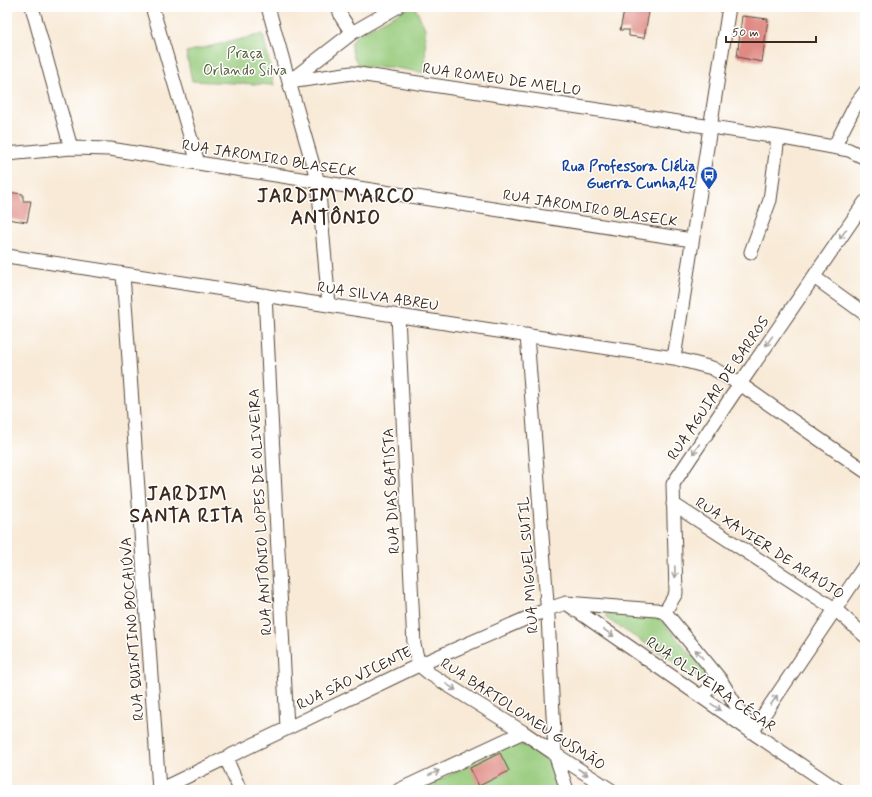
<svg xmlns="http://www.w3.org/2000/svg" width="872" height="797" viewBox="0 0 872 797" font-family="Mynerve,sans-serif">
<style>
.green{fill:#97cb7c;stroke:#697a4d}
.building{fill:#e08a84}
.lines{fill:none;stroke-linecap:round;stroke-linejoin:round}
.minor-casing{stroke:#57473a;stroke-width:15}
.minor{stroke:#fff;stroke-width:13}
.oneway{stroke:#a79f9a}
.labels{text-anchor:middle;stroke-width:3;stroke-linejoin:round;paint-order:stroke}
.park-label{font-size:15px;fill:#575a3a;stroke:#fff}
.street-label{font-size:15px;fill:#3b2a1e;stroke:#fff}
.transit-label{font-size:15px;font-weight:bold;fill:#164399;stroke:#fff;text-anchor:end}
.district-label{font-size:19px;font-weight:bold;letter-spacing:1px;fill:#3b2a1e;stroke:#fff}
</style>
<rect width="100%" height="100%" fill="#fff"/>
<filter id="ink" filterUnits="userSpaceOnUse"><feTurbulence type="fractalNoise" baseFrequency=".025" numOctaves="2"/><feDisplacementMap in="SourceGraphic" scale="8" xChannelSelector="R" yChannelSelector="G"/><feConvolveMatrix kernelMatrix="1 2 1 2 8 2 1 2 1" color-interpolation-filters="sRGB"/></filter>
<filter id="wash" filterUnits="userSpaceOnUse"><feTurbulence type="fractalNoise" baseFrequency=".012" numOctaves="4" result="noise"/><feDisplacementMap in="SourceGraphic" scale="16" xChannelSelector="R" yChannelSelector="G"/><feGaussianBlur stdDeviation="0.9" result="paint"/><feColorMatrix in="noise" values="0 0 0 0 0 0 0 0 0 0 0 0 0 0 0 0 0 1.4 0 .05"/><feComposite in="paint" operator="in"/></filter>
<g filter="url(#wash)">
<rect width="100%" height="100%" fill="#f8ead7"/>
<!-- green -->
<path class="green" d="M410 7H415L425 28 426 73 390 67H360L353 56 351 44 356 35Z
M263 34 274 85 192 81 186 52Z
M607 613 656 616 661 620 708 674 709 677 707 680 704 681 607 619 606 616Z
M510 745H522L532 748 540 754 551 764 560 790H418Z"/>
<g id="blocks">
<!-- building -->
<path class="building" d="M625 7H650L644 38 629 36V30H620Z
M742 16 768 19 762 62 737 57Z
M7 192 23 194V201H31L27 222 7 219Z
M500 753 509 771 479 786 470 768Z"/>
</g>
</g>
<g filter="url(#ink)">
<use href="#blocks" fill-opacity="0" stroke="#57473a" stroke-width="1"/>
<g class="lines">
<!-- minor casing -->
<g class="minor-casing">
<path id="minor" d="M32 7 71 148
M152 7 198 163
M268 7 289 82 318 182 329 305
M338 7 342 18 352 33
M290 81 352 33 397 7
M289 82 352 73 778 137 849 150 865 158
M834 147 856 104 865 92
M7 154 71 148 110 149 198 163 692 240
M751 252 770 200 778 137
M7 256 674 358 712 368 740 384 865 471
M123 274 159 790 419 665 548 609 566 603 656 610 665 612 720 679 752 732
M814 277 865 314
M265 295 287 728
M398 316 414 645 419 665
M527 335 548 616 555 754 567 790
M674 358 729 7
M673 504 835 609 865 636
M566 603 752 732 838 790
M665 612 676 593 673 484 740 384 865 202
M419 665 430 674 523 732 555 754 611 790
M701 696 720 679
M752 732 865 565
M226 758 240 790
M399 790 523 732"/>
</g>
<!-- minor -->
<use href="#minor" class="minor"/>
</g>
<!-- one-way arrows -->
<defs><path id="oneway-shaft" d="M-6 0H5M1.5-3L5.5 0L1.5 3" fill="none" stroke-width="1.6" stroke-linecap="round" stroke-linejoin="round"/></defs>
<g class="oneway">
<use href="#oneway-shaft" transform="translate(843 234) rotate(125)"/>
<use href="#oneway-shaft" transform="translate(769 341) rotate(125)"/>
<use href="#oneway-shaft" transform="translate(696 449) rotate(124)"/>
<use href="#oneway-shaft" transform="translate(675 572) rotate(88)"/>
<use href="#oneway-shaft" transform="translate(609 633) rotate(35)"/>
<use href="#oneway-shaft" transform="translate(699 654) rotate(-130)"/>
<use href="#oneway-shaft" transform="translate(451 687) rotate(32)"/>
<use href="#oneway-shaft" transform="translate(774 700) rotate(-56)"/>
<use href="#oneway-shaft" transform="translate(716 707) rotate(35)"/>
<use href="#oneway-shaft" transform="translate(583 772) rotate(33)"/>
<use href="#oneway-shaft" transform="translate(434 773) rotate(-25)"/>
</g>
</g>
<!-- icons -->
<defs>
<g id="bus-pin" transform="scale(0.9)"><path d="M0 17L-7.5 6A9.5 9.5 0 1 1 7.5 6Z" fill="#1a4fb4" stroke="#fff"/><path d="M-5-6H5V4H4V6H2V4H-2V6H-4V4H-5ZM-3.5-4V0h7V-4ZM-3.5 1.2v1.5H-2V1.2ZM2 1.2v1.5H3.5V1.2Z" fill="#fff"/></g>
</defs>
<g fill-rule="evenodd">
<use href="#bus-pin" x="709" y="175"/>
</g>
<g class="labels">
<!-- park labels -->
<g class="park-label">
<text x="245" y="58">Praça<tspan x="245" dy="17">Orlando Silva</tspan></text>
</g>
<!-- street labels -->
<g class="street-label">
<text transform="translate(502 79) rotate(8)" y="5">RUA ROMEU DE MELLO</text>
<text transform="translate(269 158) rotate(9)" y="5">RUA JAROMIRO BLASECK</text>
<text transform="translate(590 208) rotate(9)" y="5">RUA JAROMIRO BLASECK</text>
<text transform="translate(378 296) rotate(9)" y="5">RUA SILVA ABREU</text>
<text transform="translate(718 388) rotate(-56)" y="5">RUA AGUIAR DE BARROS</text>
<text transform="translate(391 491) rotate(-93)" y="5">RUA DIAS BATISTA</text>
<text transform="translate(260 512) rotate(-93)" y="5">RUA ANTÔNIO LOPES DE OLIVEIRA</text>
<text transform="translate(770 548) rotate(33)" y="5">RUA XAVIER DE ARAÚJO</text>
<text transform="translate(528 565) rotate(-94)" y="5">RUA MIGUEL SUTIL</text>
<text transform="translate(132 629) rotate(-94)" y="5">RUA QUINTINO BOCAIÚVA</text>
<text transform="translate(354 678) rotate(-26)" y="5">RUA SÃO VICENTE</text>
<text transform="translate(711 684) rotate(35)" y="5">RUA OLIVEIRA CÉSAR</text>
<text transform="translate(523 714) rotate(33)" y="5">RUA BARTOLOMEU GUSMÃO</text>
</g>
<!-- transit labels -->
<g class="transit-label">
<text x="696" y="171">Rua Professora Clélia<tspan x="696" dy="17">Guerra Cunha,42</tspan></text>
</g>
<!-- district labels -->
<g class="district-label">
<text x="336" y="202">JARDIM MARCO<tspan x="336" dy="22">ANTÔNIO</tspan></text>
<text x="187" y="500">JARDIM<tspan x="187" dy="22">SANTA RITA</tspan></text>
</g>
</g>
<!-- margin -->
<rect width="872" height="797" fill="none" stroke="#fff" stroke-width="24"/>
<!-- scale -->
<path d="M726 36v6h90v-6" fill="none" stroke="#3b2a1e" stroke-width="2"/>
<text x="732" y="36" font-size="12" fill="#3b2a1e" stroke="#ffffff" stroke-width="3" paint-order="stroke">50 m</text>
</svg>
